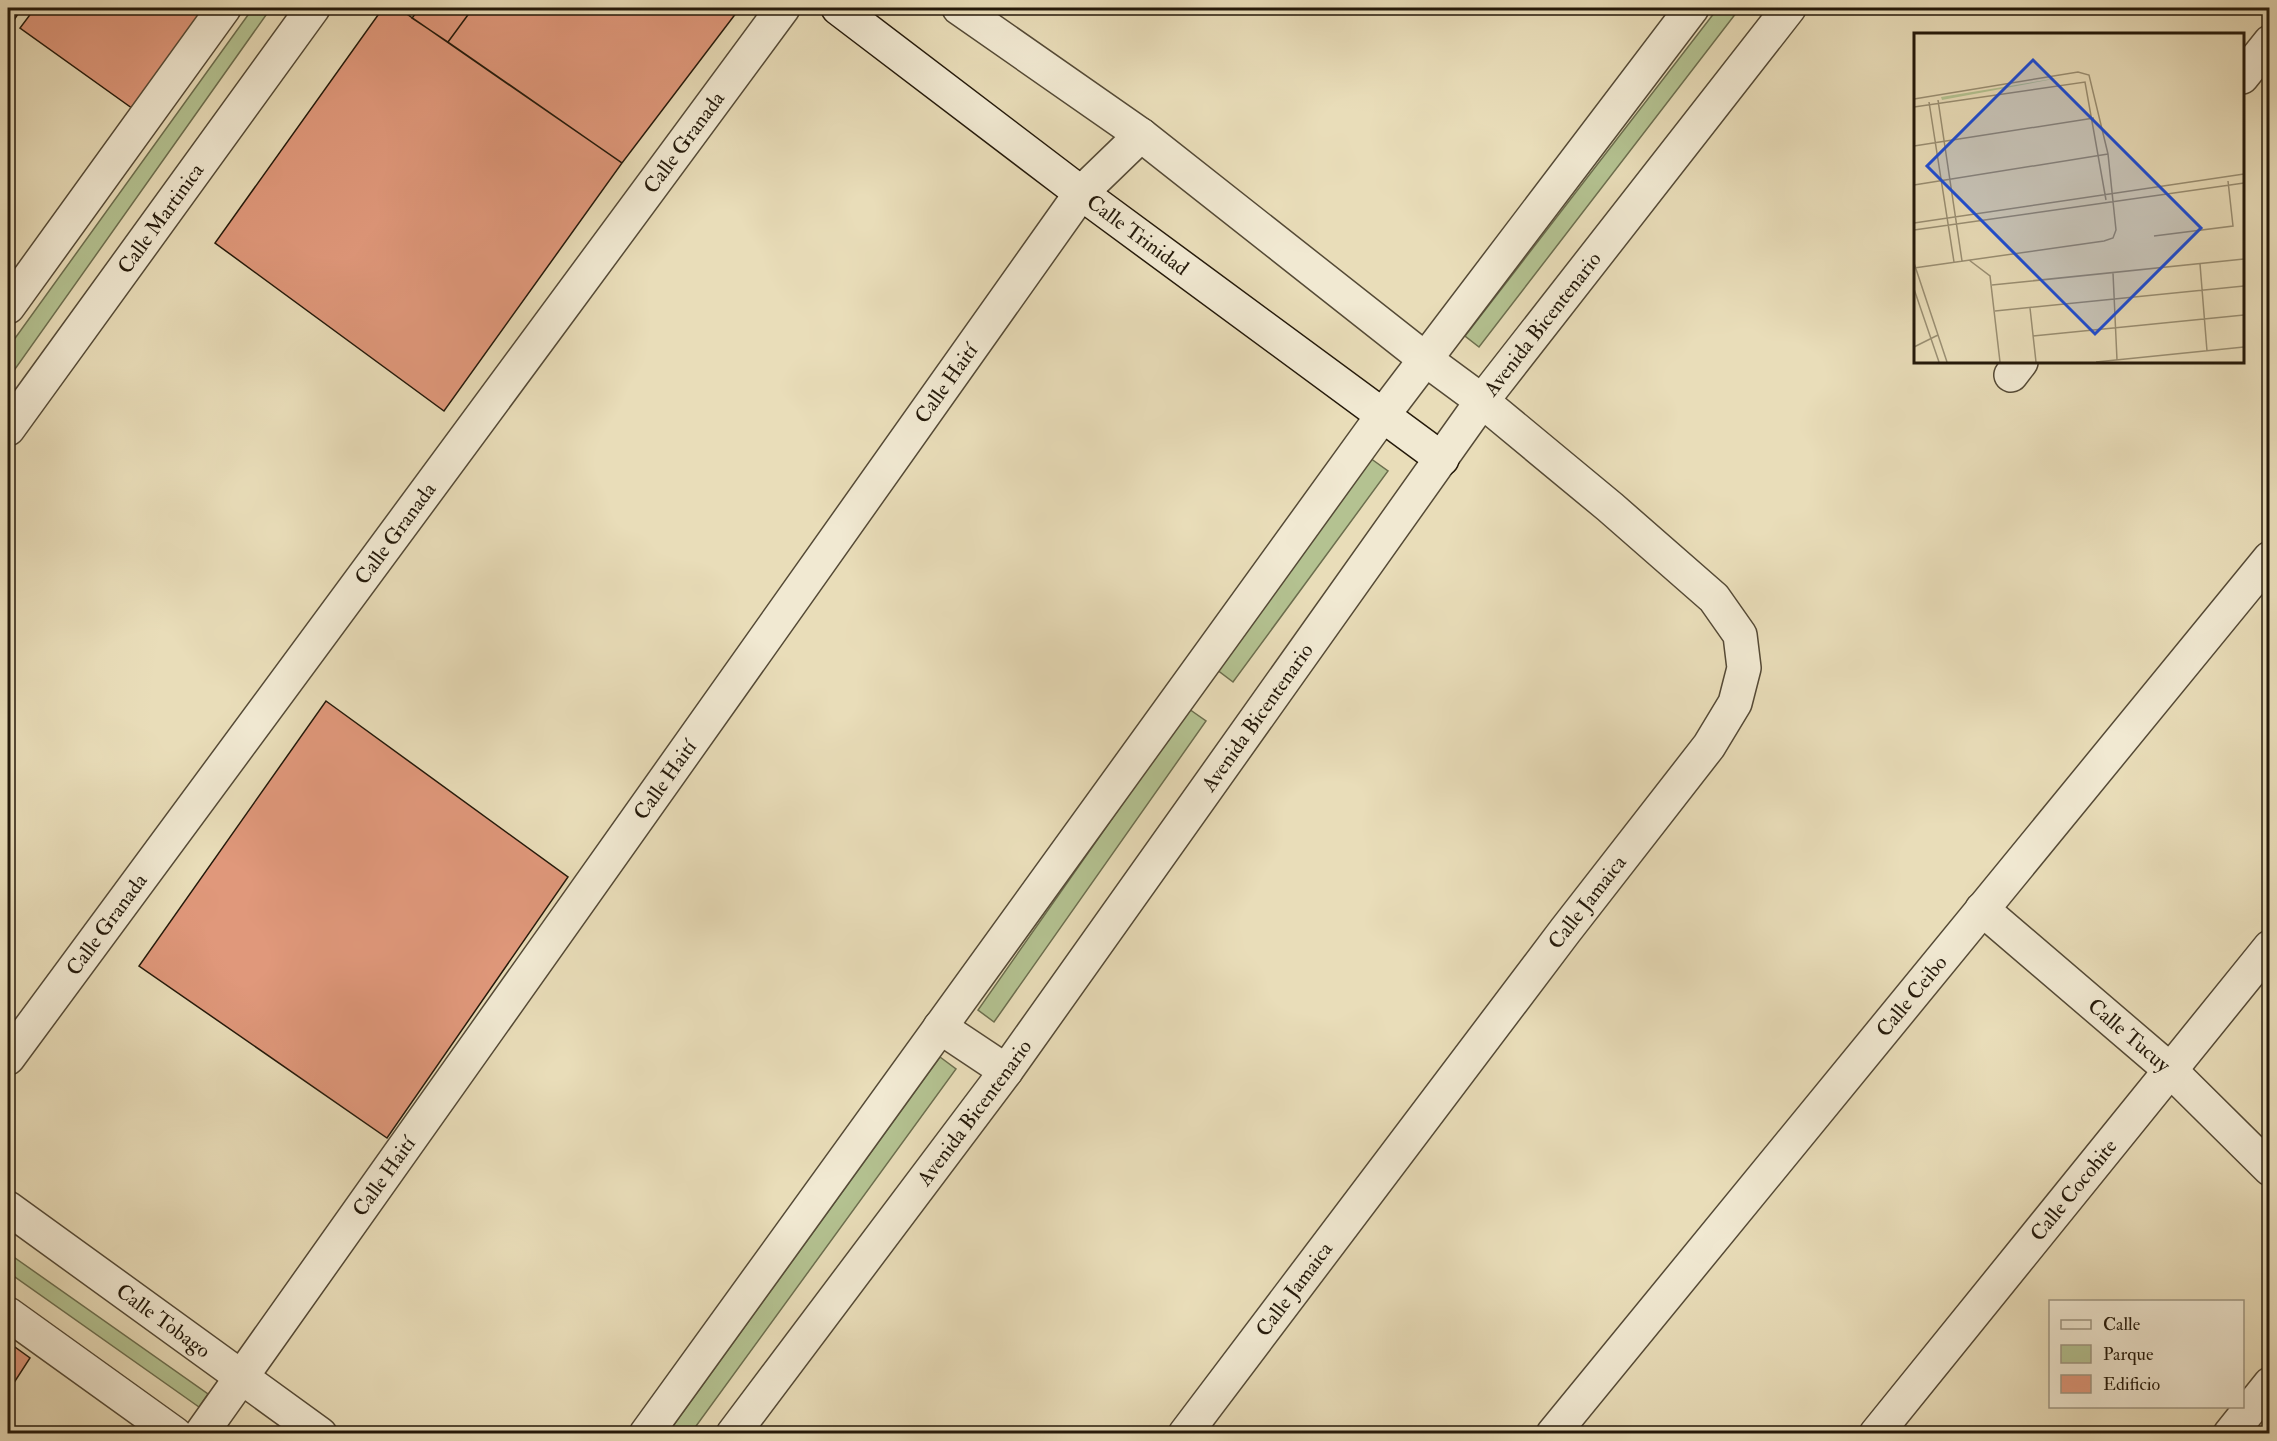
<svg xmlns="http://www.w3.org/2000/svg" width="2277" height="1441" viewBox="0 0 2277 1441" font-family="'IM FELL Double Pica',serif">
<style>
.green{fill:#b4c291;stroke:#6c6e4e;stroke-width:1.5}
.building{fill:#e0987b;stroke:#24190a;stroke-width:1.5}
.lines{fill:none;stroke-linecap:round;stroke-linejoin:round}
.street-casing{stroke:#554a36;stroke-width:36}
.secondary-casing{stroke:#24190a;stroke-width:36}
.street{stroke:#f1e9d2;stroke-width:33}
.secondary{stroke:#f1e9d2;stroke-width:33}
.labels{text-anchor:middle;stroke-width:6;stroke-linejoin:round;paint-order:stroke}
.street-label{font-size:21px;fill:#24190a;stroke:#f1e9d2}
.inset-road{fill:none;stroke:#9a8f73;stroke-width:1.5}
.view{fill:#1d4ed8;fill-opacity:0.15;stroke:#1d4ed8;stroke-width:3}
.inset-edge{fill:none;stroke:#24190a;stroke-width:3}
</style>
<rect width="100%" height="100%" fill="#e9ddb9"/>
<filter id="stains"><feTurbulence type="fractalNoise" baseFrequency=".00333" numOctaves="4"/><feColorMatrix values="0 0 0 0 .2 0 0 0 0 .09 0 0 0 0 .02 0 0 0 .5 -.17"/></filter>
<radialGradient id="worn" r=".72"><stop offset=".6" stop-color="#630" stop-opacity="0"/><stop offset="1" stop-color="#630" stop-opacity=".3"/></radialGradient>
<!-- green -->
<path class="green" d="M253 8H271L8 379V348Z
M1718 8H1740L1479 347 1465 336Z
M1370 458 1388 471 1233 682 1216 669Z
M1189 709 1206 721 994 1022 978 1010Z
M940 1057 956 1069 691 1433H668Z
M8 1253 208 1394 199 1407 8 1272Z"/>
<!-- building -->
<path class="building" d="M8 8H22L8 29Z
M35 8H208L136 111 20 28Z
M383 8H398L622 163 444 411 215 243Z
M420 8H473L448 42 412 18Z
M473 8H740L622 163 448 42Z
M326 701 568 877 387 1138 139 966Z
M8 1342 30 1358 8 1392Z"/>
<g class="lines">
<!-- street casing -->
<g class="street-casing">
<g id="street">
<path d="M959 8 1141 135 1425 359 1482 401 1610 507 1714 598 1740 635 1744 668 1735 703 1709 746 1565 931 1185 1434"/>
<path d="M2242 77 2270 42"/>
<path d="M8 307 224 8"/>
<path d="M2011 375 2021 362"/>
<path id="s1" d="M8 429 313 8"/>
<path id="s2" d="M1982 909 2169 1069 2270 1169"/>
<path d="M940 1027 1006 1071"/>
<path id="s3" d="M8 1058 783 8"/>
<path id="s4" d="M8 1208 320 1434"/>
<path d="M8 1314 175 1434"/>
<path id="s5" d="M201 1434 1081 193 1141 135"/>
<path d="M646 1434 1383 415 1692 8"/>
<path id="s6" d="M733 1434 1006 1071 1482 401 1789 8"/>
<path id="s7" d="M1553 1434 2270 558"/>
<path id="s8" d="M1876 1434 2270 947"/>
<path d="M2230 1434 2270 1384"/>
</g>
</g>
<!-- secondary casing -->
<g class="secondary-casing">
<g id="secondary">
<path id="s9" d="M838 8 1081 193 1442 459"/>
</g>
</g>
<!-- street -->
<use href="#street" class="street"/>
<!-- secondary -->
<use href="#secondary" class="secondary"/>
</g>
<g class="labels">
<!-- street labels -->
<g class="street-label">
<text dy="7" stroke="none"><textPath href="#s3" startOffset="1138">Calle Granada</textPath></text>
<text dy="7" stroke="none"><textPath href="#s1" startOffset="260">Calle Martinica</textPath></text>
<text dy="7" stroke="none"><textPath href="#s9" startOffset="376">Calle Trinidad</textPath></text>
<text dy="7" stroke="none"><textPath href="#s6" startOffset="1374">Avenida Bicentenario</textPath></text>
<text dy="7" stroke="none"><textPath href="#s5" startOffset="1288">Calle Haití</textPath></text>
<text dy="7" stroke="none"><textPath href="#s3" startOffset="652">Calle Granada</textPath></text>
<text dy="7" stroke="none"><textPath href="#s6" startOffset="888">Avenida Bicentenario</textPath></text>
<text dy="7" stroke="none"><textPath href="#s5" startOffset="802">Calle Haití</textPath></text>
<text transform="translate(1587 902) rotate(-52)" y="7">Calle Jamaica</text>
<text dy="7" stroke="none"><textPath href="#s3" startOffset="166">Calle Granada</textPath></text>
<text dy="7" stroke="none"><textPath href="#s7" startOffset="566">Calle Ceibo</textPath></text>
<text dy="7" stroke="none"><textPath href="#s2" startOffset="194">Calle Tucuy</textPath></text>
<text dy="7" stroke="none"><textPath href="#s6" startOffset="402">Avenida Bicentenario</textPath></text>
<text dy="7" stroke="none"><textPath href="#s5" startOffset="316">Calle Haití</textPath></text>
<text dy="7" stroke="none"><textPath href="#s8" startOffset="314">Calle Cocohite</textPath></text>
<text transform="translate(1294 1289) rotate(-53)" y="7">Calle Jamaica</text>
<text dy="7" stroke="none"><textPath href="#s4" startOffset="192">Calle Tobago</textPath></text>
</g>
</g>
<!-- overview -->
<g transform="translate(1914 33)">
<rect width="330" height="330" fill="#e9ddb9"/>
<path d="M150 44 28 67 27 64Z" fill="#b4c291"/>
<path class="inset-road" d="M0 66 164 39 175 42 194 121 202 197 199 205 190 208 0 235M24 67 48 228M15 69 40 229M0 74 171 49 192 167M0 113 180 85M0 152 194 121M0 190 330 141M0 197 330 150M240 203 319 193 314 148M55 227 76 243 86 329M0 230 33 329M286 231 293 318M199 240 203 327M78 252 330 226M0 256 25 329M116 275 122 329M81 278 330 253M119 303 330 282M0 314 24 302M182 329 330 314"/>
<path class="view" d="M119 27 287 195 181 301 13 133Z"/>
<rect width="330" height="330" class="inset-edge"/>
</g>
<!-- margin -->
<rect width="2277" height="1441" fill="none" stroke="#e9ddb9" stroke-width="30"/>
<rect x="9" y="9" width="2259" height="1423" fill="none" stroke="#24190a" stroke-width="3"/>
<rect x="15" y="15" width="2247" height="1411" fill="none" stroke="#24190a" stroke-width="1.5"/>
<!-- legend -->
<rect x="2049" y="1300" width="195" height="108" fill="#f1e9d2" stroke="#9f9682" stroke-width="1.5"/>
<rect x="2061" y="1320" width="30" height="9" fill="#f1e9d2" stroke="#9f9682" stroke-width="1.5"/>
<text x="2103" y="1330" font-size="18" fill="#24190a">Calle</text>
<rect x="2061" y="1345" width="30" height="18" fill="#b4c291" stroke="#9f9682" stroke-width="1.5"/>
<text x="2103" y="1360" font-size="18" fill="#24190a">Parque</text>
<rect x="2061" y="1375" width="30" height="18" fill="#e0987b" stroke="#9f9682" stroke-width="1.5"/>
<text x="2103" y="1390" font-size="18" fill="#24190a">Edificio</text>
<rect width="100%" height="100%" filter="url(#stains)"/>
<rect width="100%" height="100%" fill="url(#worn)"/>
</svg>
